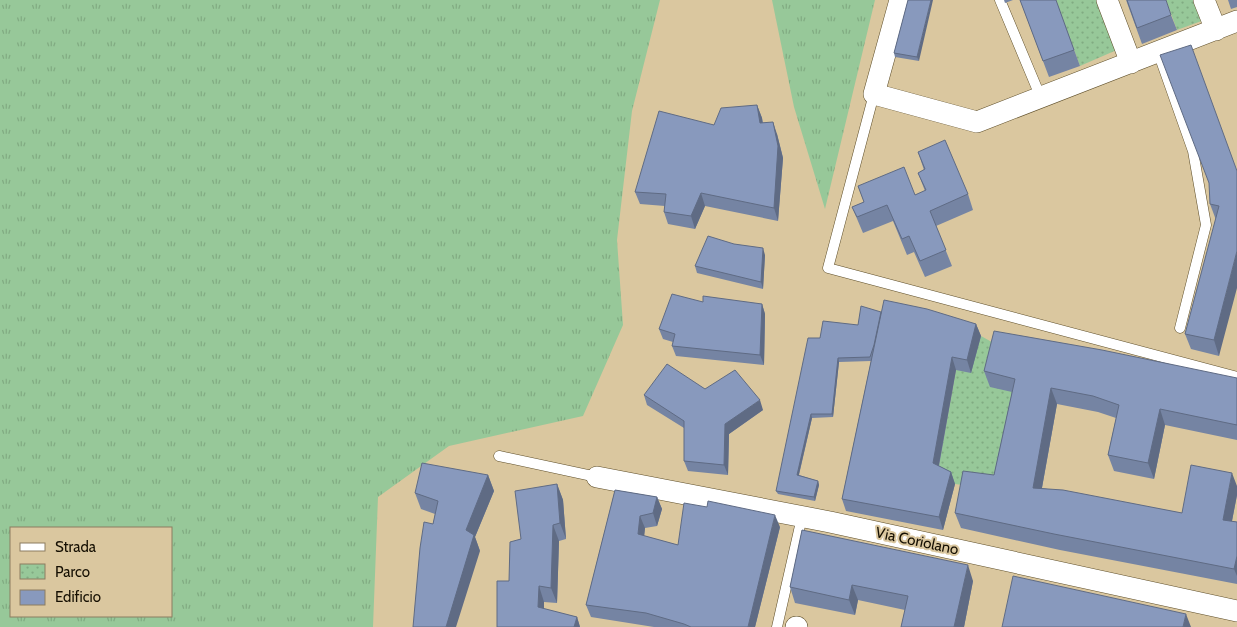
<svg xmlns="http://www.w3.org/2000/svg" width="1237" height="627" viewBox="0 0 1237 627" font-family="Cabin,sans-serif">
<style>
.grass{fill:url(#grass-tufts);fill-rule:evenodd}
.park{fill:url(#park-dots)}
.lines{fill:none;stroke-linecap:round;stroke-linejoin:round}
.lane-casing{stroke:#5e4e29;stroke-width:11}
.street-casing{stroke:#5e4e29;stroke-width:22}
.lane{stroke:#fff;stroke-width:10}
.street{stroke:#fff;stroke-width:21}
.wall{fill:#7584a3}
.shaded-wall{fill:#5f6b84}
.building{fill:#8899bd;stroke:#5f6b84}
.labels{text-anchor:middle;stroke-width:4;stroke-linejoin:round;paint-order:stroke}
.street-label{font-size:15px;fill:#150f02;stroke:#dac79f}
</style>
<defs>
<pattern id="grass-tufts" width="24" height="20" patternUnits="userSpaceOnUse" patternTransform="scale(1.25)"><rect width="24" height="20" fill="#97c899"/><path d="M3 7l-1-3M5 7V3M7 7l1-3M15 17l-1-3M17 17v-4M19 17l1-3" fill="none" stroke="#81ab82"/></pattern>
<pattern id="park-dots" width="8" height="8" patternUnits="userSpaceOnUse" patternTransform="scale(1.25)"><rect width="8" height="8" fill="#97c899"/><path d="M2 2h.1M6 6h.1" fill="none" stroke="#81ab82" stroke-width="1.8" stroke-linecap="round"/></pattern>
</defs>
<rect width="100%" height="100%" fill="#dac79f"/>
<!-- grass -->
<path class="grass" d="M0 0H660L632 111 617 240 623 325 583 416 449 446 378 497 373 627H0ZM11 528H171V616H11Z
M772 0H875L825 209 794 107Z"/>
<!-- park -->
<path class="park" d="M1056 0H1101L1119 49 1080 66Z
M1166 0H1201L1207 19 1177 30Z
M981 336 999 346 1020 394 1000 490 955 484 937 475 956 370Z"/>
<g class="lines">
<!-- lane casing -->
<g class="lane-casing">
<path id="lane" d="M1000 0 1041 98
M1158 52 1193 151 1206 225 1180 328
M874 94 828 268 1237 377
M499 456 597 477
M777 627 802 517"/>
</g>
<!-- street casing -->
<g class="street-casing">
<path id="street" d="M900 0 874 94 977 122 1237 21
M1107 0 1131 63
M1204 0 1216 30
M597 477 830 522 1237 611
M796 627H797"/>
</g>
<!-- lane -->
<use href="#lane" class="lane"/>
<!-- street -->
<use href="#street" class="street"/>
</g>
<!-- wall -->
<path class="wall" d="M908 0 919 61 895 57 894 53Z
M1004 0H1013L1005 3Z
M1020 0H1056L1080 66 1049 77Z
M1126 0 1171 15 1177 30 1142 44Z
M1228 0H1237V7L1231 9Z
M757 105 762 118 763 123 777 134 783 158 778 221 705 206 695 229 668 224 664 212 665 206 640 204 635 192 714 125Z
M918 152 968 194 973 210 936 226 952 266 925 277 914 252 907 255 893 221 863 233 852 207 864 202 858 186 915 195 925 191 918 173 924 170Z
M1237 171 1219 356 1191 349 1185 334 1216 220 1210 204Z
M765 255 763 289 697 273 695 266Z
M703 302 762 304 765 314 764 365 676 356 672 346 673 342 663 339 659 329Z
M881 312 976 324 981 336 971 373 956 370 939 466 951 472 955 484 943 530 846 511 842 499 871 361 839 362 833 417 812 418 799 475 818 481 819 485 815 501 778 494 776 491 820 338 858 325Z
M984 371 1237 378V440L1165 425 1154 479 1114 471 1108 455 1116 418 1098 412 1057 404 1042 488 1182 513 1237 486V495L1232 521 1237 522V584L1060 550 961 528 955 513 994 475 1012 392 990 387Z
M705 389 763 410 729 434 728 475 688 471 684 461V428L647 405 644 395Z
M488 475 494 491 475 537 480 551 433 524 435 514 421 509 415 493Z
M557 484 563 500 566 539 559 541 557 603 544 602V609L577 617 580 627H497L521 539Z
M615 490 657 497 662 509 657 526 645 528 644 536 678 545 780 527 755 627H654L591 617 586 605Z
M802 530 973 581 964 627H901L905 610 858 600 855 615 795 603 790 587Z"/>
<!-- shaded-wall -->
<path class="shaded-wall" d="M931 0H933L919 61 917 57Z
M757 105 762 118 764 136 760 123Z
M773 122 777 134 783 158 778 221 774 208Z
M701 193 705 206 695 229 691 216Z
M763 248 765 255 763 289 761 282Z
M1237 251V288L1219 356 1214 340Z
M762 304 765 314 764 365 760 355Z
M976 324 981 336 971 373 967 360Z
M952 357 956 370 937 475 933 463Z
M838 358 839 362 833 417 832 414Z
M1051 388 1057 404 1039 504 1033 488Z
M760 400 763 410 729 434 728 475 724 465 725 424Z
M1160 409 1165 425 1154 479 1148 463Z
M811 414 812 418 798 478 797 475Z
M951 472 955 484 943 530 939 517Z
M1232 473 1237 486V495L1229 536 1223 520Z
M488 475 494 491 475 537 480 551 456 627H446L466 530Z
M818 481 819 485 815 501 814 497Z
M557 484 563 500 566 539 560 523Z
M657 497 662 509 657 526 653 513Z
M775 515 780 527 755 627H748Z
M640 516 645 528 643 547 638 534Z
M553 525 559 541 557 603 551 588Z
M1237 556V576L1234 569Z
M968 565 973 581 964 627H954Z
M852 585 858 600 855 615 849 600Z
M539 586 544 602V623L538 607Z
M1186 614 1191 627H1183Z
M577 617 580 627H574Z"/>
<!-- building -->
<path class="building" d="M908 0H931L917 57 894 53Z
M1020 0H1056L1074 50 1043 61Z
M1127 0H1166L1171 15 1137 28Z
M1191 45 1237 171V251L1214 340 1185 334 1219 206 1210 204 1209 183 1160 55Z
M757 105 760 123 773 122 778 146 774 208 701 193 691 216 664 212 666 194 635 192 659 111 714 125 721 108Z
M945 140 968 194 930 211 946 250 920 261 909 236 902 239 887 205 857 217 852 207 864 202 858 186 904 167 915 195 926 190 918 173 925 169 918 152Z
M708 236 734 244 763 248 761 282 695 266Z
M672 294 703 302V296L762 304 760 355 672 346 675 334 659 329Z
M884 300 927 309 976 324 967 360 952 357 933 463 951 472 939 517 842 499Z
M861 306 881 312 874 345 870 357 838 358 832 414H811L797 475 818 481 814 497 776 491 808 338H820L823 321 858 325Z
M994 331 1102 350 1237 378V425L1160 409 1148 463 1108 455 1119 405 1093 396 1051 388 1033 488 1063 490 1182 513 1191 465 1232 473 1223 520 1237 522V556L1234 569 1054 534 955 513 963 471 994 475 1015 379 984 371Z
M667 364 705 389 735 370 760 400 725 424 724 465 684 461V421L644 395Z
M422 463 488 475 466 530 474 535 446 627H413L420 548 424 522 433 524 438 501 415 493Z
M557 484 560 523 553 525 551 588 539 586 538 607 577 617 574 627H497V581H509L510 542 521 539 515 491Z
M615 490 657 497 653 513 640 516 638 534 678 545 684 503 707 507 708 501 775 515 748 627H691L684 624 646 613 586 605Z
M802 530 968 565 954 627H901L908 596 852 585 849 600 790 587Z
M1013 576 1186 614 1183 627H1002Z"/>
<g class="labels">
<!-- street labels -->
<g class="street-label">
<text transform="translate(917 541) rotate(12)" y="5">Via Coriolano</text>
</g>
</g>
<!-- legend -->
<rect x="10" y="527" width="162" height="90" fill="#dac79f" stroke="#8b7d60"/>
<rect x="20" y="543" width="25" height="8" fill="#ffffff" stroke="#8b7d60"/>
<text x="55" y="552" font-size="15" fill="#150f02">Strada</text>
<rect x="20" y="564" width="25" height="15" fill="url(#park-dots)" stroke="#8b7d60"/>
<text x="55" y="577" font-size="15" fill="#150f02">Parco</text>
<rect x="20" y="590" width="25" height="15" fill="#8899bd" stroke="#8b7d60"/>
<text x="55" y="602" font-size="15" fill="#150f02">Edificio</text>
</svg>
